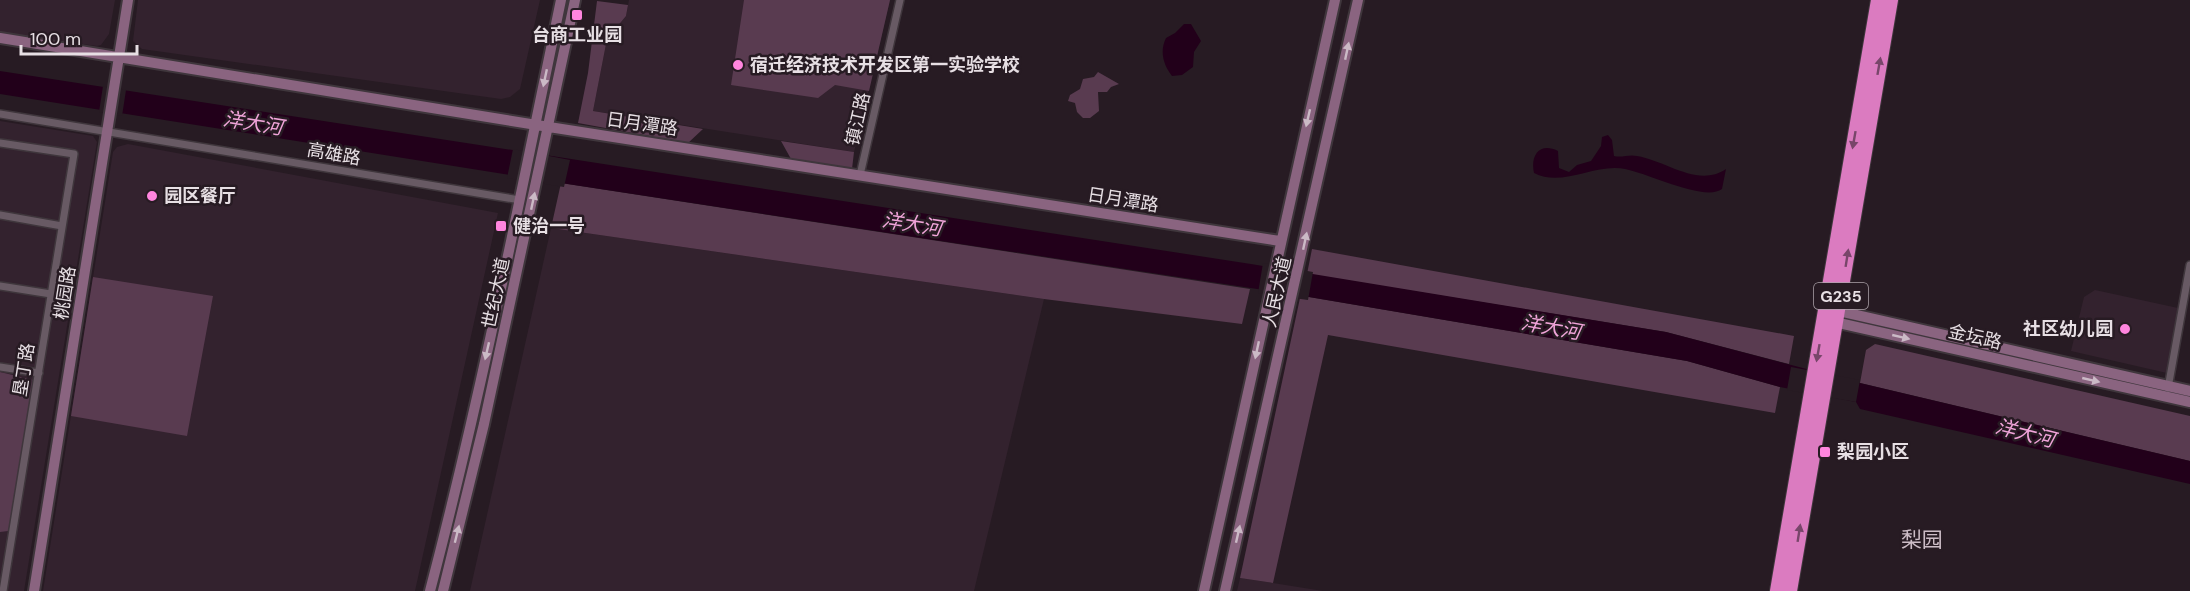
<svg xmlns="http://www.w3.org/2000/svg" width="2190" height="591" viewBox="0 0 2190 591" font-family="'DM Sans','Noto Sans SC',sans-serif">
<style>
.built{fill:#33222e}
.green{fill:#593b50}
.water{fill:#22001a}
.pier{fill:#271b23}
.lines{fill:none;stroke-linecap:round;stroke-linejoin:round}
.street-casing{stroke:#3f363c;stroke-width:10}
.secondary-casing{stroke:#3f363c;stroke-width:14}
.highway-casing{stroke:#3f363c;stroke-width:16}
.street{stroke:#685a64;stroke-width:7}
.secondary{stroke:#8a6480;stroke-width:10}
.highway{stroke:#db7bc0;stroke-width:14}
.oneway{fill:#cbbac6}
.oneway2{fill:#78466a}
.poi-dot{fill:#ff85de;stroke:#271b23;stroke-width:2}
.labels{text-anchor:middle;stroke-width:5;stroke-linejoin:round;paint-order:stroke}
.shield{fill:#271b23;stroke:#ada4aa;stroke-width:1.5}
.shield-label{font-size:16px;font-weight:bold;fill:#e7dfe4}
.poi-label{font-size:18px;font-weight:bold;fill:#e7dfe4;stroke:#271b23;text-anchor:start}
.street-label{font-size:18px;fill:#e7dfe4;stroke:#271b23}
.water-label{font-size:20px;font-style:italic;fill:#f0a4d9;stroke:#271b23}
.quarter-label{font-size:21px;fill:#ccbcc6;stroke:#271b23}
</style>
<rect width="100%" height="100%" fill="#271b23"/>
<!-- built -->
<path class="built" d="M0 0H115L109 34 101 45 97 46 0 32Z
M138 0H540L520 89 510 97 501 99 142 49 133 41Z
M629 0H890L854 152 593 111 607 39 626 16Z
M0 121 93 136 97 142 24 591H0Z
M128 144 498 213 415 591H43L113 152 117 147Z
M551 228 1044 299 974 591H470Z
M2095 290 2178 308 2167 373 2071 351 2084 297Z
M1240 578 1273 583 1323 591H1237Z"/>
<!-- green -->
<path class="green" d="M744 0H890L869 91 835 85 818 98 731 85Z
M597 1 628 5 626 16 607 39 593 111 703 129 688 143 578 123 588 73Z
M1098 72 1119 84 1111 87 1107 92H1098L1099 111 1090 118H1083L1077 112 1075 103 1068 101 1070 95 1080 89 1083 79 1094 77Z
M781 141 854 152 852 169 791 159Z
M561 183 1250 289 1242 324 1044 299 551 228Z
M1312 249 1794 336 1789 364 1666 332 1307 274Z
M93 277 213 296 187 436 71 416Z
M1309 297 1687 361 1780 387 1775 413 1328 335 1273 583 1240 578 1300 298Z
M1875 344 2190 416V461L1860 383 1866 350Z
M0 372 33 380 10 524 8 531 0 532Z"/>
<!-- water -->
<path class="water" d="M1184 24H1191L1201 41 1194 52 1193 67 1182 75 1172 76C1164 66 1159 52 1166 38L1175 33Z
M0 71 1251 264 1666 332 1860 383 2190 461V484L1860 409 1856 402 1780 387 1687 361 1309 297 561 183 0 94Z
M1608 135 1612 140 1614 156C1622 158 1629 154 1637 156 1667 161 1698 188 1726 169L1722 189C1705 202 1650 174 1625 169 1595 163 1562 188 1534 173 1530 155 1540 142 1558 151L1559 168 1569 172 1577 165 1591 161 1601 146 1602 137Z"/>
<!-- pier -->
<path class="pier" d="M103 86 126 90 122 116 99 112Z
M513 149 570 160 564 187 507 178Z
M1263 263 1313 272 1308 300 1258 293Z
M1791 367 1860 380 1856 402 1787 390Z"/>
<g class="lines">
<!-- street casing -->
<g class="street-casing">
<path id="street" d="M0 114 520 200
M0 143 74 154 3 591
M860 175 900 0
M0 215 62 226
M0 286 51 294
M0 367 39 373
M2168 388 2190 265"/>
</g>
<!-- secondary casing -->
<g class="secondary-casing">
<path id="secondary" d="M0 38 549 127 1280 241
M1830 309 2190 391
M1830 321 2190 402
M34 591 128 0
M430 591C481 396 520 198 561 0
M443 591 484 424 575 0
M1204 591 1335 0
M1225 591 1358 0"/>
</g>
<!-- highway casing -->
<g class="highway-casing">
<path id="highway" d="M1777 591 1878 0
M1790 591 1891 0"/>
</g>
<!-- street -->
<use href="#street" class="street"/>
<!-- secondary -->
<use href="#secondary" class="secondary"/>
<!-- highway -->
<use href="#highway" class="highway"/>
</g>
<!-- one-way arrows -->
<defs><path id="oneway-solid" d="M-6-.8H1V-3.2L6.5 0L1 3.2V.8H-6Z" transform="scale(1.5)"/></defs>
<g class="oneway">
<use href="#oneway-solid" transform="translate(1347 51) rotate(-78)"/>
<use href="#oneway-solid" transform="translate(545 78) rotate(102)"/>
<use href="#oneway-solid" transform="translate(1308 118) rotate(103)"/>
<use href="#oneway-solid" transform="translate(533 201) rotate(-78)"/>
<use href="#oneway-solid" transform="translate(1305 241) rotate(-78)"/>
<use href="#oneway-solid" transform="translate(1901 337) rotate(13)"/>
<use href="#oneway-solid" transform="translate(1257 350) rotate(102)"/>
<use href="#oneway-solid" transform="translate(487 351) rotate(103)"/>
<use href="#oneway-solid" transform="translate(2091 380) rotate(13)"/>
<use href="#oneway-solid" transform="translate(457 534) rotate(-76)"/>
<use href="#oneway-solid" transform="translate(1238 534) rotate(-77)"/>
</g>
<g class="oneway2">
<use href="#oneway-solid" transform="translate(1879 66) rotate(-80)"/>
<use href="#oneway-solid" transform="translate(1854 140) rotate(100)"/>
<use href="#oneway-solid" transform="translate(1847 258) rotate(-81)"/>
<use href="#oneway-solid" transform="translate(1818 353) rotate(100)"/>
<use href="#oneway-solid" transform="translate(1799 533) rotate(-81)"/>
</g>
<!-- markers -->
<g class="poi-dot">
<rect x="571" y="9" width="12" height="12" rx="3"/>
<circle cx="738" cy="65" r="6"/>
<circle cx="152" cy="196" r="6"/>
<rect x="495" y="220" width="12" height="12" rx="3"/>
<circle cx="2125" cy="329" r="6"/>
<rect x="1819" y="446" width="12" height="12" rx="3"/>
</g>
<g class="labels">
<!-- shield labels -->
<rect class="shield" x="1814" y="283" width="54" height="26" rx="4.5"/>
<g class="shield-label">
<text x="1841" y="302">G235</text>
</g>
<!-- poi labels -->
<g class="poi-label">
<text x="577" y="41" text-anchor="middle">台商工业园</text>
<text x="750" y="71">宿迁经济技术开发区第一实验学校</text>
<text x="164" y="202">园区餐厅</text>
<text x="513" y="232">健治一号</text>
<text x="2113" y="335" text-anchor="end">社区幼儿园</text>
<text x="1837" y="458">梨园小区</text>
</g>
<!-- street labels -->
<g class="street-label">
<text transform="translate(858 119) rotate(-77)" y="6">镇江路</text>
<text transform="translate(642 124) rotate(8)" y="6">日月潭路</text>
<text transform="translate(334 154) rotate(10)" y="6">高雄路</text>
<text transform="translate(1123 200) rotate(9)" y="6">日月潭路</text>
<text transform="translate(1277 292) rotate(-77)" y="6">人民大道</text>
<text transform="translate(65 293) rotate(-81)" y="6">桃园路</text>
<text transform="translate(496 293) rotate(-78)" y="6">世纪大道</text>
<text transform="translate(1975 337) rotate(13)" y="6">金坛路</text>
<text transform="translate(24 370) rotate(-81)" y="6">垦丁路</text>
</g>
<!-- water labels -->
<g class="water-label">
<text transform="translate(253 123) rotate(9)" y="7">洋大河</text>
<text transform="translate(912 224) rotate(9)" y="7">洋大河</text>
<text transform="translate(1551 327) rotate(10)" y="7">洋大河</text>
<text transform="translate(2025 433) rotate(14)" y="7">洋大河</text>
</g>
<!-- quarter labels -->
<g class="quarter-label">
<text x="1922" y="547">梨园</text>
</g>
</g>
<!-- scale -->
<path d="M21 45v9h116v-9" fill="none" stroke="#e7dfe4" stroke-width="3"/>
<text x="30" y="45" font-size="18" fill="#e7dfe4" stroke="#271b23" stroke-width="4.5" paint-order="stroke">100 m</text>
</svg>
